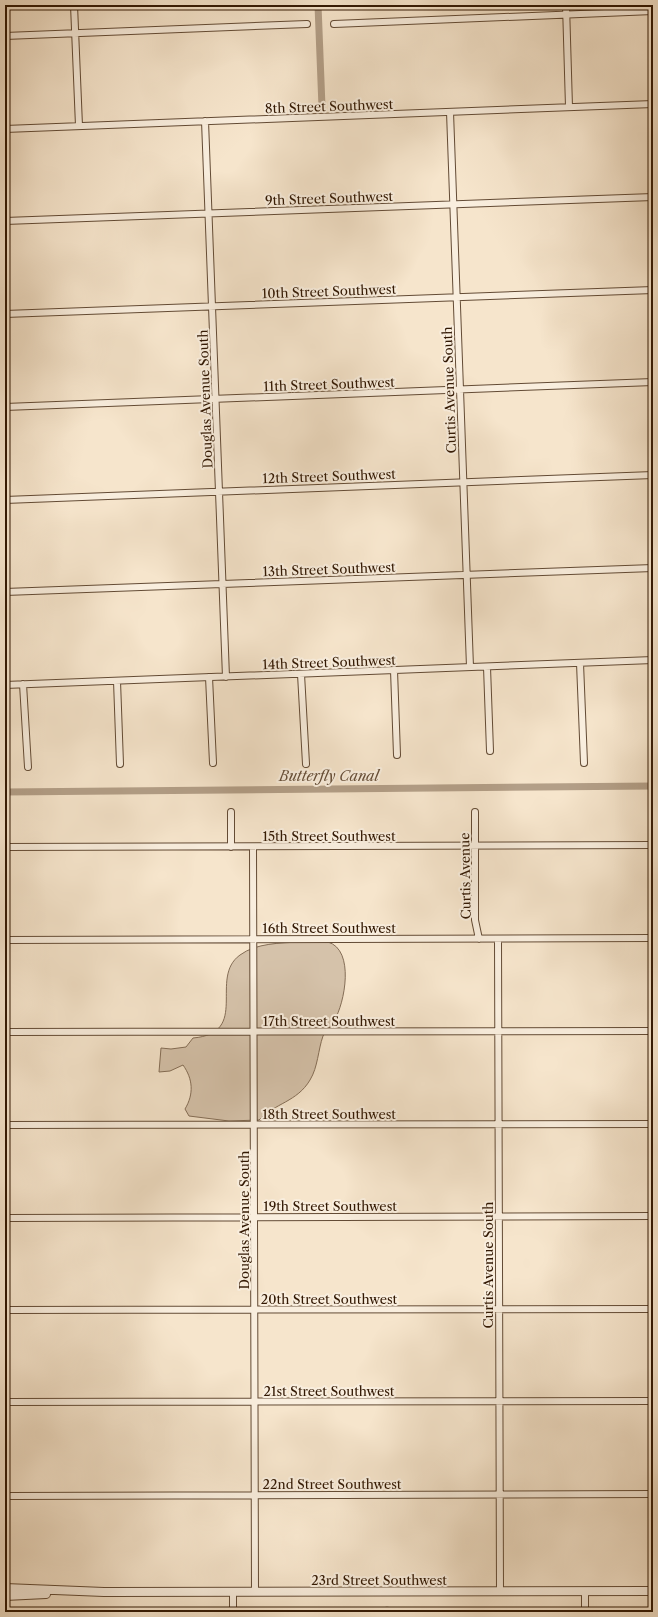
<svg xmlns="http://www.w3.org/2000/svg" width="658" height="1617" viewBox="0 0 658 1617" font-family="'Libre Caslon Text',serif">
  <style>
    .green { fill: #d5c2aa; stroke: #846d56 }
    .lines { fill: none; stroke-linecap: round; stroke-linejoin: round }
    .canal { stroke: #b39f88; stroke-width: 7 }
    .minor-casing { stroke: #634b35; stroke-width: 8 }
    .tertiary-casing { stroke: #634b35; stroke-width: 10 }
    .minor { stroke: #f9eede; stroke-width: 6 }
    .tertiary { stroke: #f9eede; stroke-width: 8 }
    .labels { text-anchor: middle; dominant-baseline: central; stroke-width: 4; stroke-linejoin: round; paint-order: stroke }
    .street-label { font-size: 13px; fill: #321803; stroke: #f9eede }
    .water-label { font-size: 14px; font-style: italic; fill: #664e38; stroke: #f9eede }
  </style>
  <rect width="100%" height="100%" fill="#f6e5cc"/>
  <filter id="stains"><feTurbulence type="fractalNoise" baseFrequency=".005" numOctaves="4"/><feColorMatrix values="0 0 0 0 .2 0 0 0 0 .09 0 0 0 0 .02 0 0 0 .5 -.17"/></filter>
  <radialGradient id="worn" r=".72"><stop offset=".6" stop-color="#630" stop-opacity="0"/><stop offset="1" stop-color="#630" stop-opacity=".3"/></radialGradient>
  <!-- green -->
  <path class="green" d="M 300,942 C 308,942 320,940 328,942 C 355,950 345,1003 334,1021 C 331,1027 326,1030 323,1036 C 318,1050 318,1067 310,1080 C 297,1102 275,1103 259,1120 L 229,1121 L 189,1116 L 185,1109 C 194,1094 193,1079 183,1065 L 170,1071 L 159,1072 L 161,1048 L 171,1049 L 186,1047 L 193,1038 C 251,1033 208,978 240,955 C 256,943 281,943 300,942 Z"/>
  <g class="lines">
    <!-- canal -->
    <path class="canal" d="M 318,5 L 322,107
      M 5,792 L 653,786
      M 387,1610 L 387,1612"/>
    <defs>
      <path id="minor" d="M 74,5 L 79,126
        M 566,5 L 569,107
        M 334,24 L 653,11
        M 5,36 L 307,24
        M 450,112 L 470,667
        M 205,121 L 226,677
        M 5,129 L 653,104
        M 5,221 L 653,197
        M 5,314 L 653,290
        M 5,407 L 653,382
        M 5,500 L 653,475
        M 5,592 L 653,568
        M 580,663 L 584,763
        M 487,667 L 490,751
        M 394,670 L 397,755
        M 301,674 L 306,764
        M 209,677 L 213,763
        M 117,681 L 120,764
        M 23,684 L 28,767
        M 5,685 L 653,660
        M 231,812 L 231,847
        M 475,812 L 475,920 L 479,939
        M 5,847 L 653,845
        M 253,847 L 255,1592
        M 498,939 L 500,1592
        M 5,940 L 653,938
        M 5,1032 L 653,1031
        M 5,1125 L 653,1124
        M 7,1218 L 653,1216
        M 5,1310 L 653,1309
        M 5,1402 L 653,1401
        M 11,1496 L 653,1494
        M 585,1591 L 585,1612
        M 233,1612 L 233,1592"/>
      <path id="tertiary" d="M 5,1588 L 104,1592 L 653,1591
        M 5,1596 L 46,1594"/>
    </defs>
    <!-- minor casing -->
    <use href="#minor" class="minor-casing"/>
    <!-- tertiary casing -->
    <use href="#tertiary" class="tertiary-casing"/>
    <!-- minor -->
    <use href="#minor" class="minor"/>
    <!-- tertiary -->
    <use href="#tertiary" class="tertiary"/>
  </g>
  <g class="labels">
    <!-- street labels -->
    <g class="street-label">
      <text transform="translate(329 106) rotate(-2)">8th Street Southwest</text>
      <text transform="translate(329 198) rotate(-2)">9th Street Southwest</text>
      <text transform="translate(329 291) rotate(-2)">10th Street Southwest</text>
      <text transform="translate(329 384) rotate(-2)">11th Street Southwest</text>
      <text transform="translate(449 390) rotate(-92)">Curtis Avenue South</text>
      <text transform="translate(205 399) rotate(-92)">Douglas Avenue South</text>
      <text transform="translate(329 476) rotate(-2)">12th Street Southwest</text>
      <text transform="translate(329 569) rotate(-2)">13th Street Southwest</text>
      <text transform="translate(329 662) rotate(-2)">14th Street Southwest</text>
      <text x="329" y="836">15th Street Southwest</text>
      <text transform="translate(465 876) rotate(-91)">Curtis Avenue</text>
      <text x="329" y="928">16th Street Southwest</text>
      <text x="329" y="1021">17th Street Southwest</text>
      <text x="329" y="1114">18th Street Southwest</text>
      <text x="330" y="1206">19th Street Southwest</text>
      <text transform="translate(244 1220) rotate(-90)">Douglas Avenue South</text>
      <text transform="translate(488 1265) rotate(-90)">Curtis Avenue South</text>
      <text x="329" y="1299">20th Street Southwest</text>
      <text x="329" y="1391">21st Street Southwest</text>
      <text x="332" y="1484">22nd Street Southwest</text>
      <text x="379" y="1580">23rd Street Southwest</text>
    </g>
    <!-- water labels -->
    <g class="water-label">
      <text x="329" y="776">Butterfly Canal</text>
    </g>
  </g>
  <!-- margin -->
  <rect width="658" height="1617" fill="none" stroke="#f6e5cc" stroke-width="20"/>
  <rect x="6" y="6" width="646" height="1605" fill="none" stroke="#321803" stroke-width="2"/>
  <rect x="10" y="10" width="638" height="1597" fill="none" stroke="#321803"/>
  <rect width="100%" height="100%" filter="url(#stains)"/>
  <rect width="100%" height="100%" fill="url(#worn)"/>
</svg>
